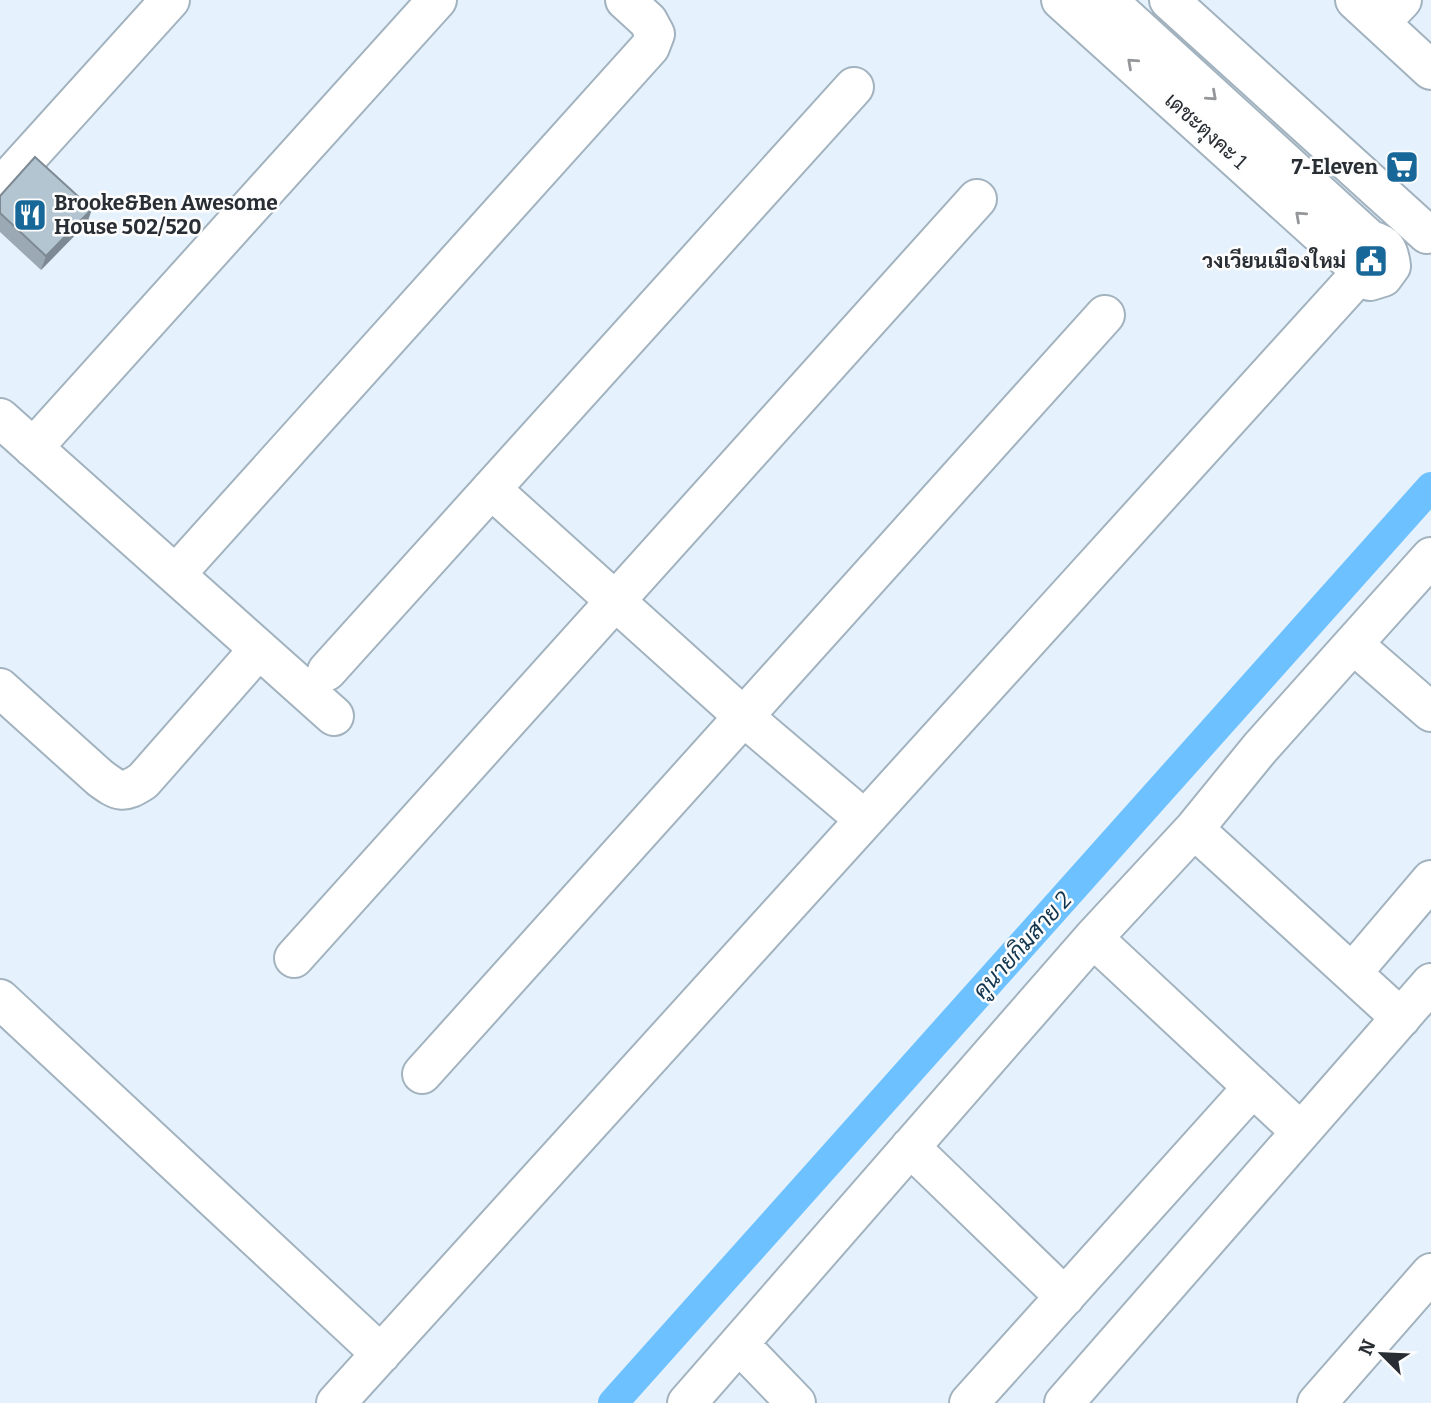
<svg xmlns="http://www.w3.org/2000/svg" width="1431" height="1403" viewBox="0 0 1431 1403" font-family="Bitter,Sarabun,serif">
  <style>
    .lines { fill: none; stroke-linecap: round; stroke-linejoin: round }
    .canal { stroke: #6dc1fe; stroke-width: 30 }
    .minor-casing { stroke: #a2b3bf; stroke-width: 42 }
    .minor { stroke: #fff; stroke-width: 38 }
    .wall { fill: #9ba9b5 }
    .shaded-wall { fill: #7e8a93 }
    .building { fill: #b4c5d2; stroke: #7e8a93; stroke-width: 2 }
    .oneway { stroke: #949699 }
    .labels { text-anchor: middle; dominant-baseline: central; stroke-width: 5; stroke-linejoin: round; paint-order: stroke }
    .street-label { font-size: 21px; fill: #282e33; stroke: #fdfdfd }
    .poi-label { font-size: 21px; font-weight: bold; fill: #282e33; stroke: #fdfdfd; text-anchor: end }
    .water-label { font-size: 23px; font-style: italic; fill: #11354e; stroke: #fdfdfd }
  </style>
  <rect width="100%" height="100%" fill="#e5f2fd"/>
  <g class="lines">
    <!-- canal -->
    <path class="canal" d="M 613,1403 L 1431,487"/>
    <defs>
      <path id="minor" d="M 1061,0 L 1351,262 L 1358,276 L 1370,281 L 1383,277 L 1391,266 C 1389,250 1386,244 1370,240 L 1357,247 L 1351,262
        M 1107,0 L 1370,240
        M 1169,0 L 1427,234
        M 1355,0 L 1431,70
        M 1380,23 L 1402,0
        M 0,188 L 170,0
        M 0,418 L 334,716
        M 33,448 L 437,0
        M 491,489 L 744,717 L 864,819
        M 176,574 L 650,47 L 655,34 L 648,21 L 625,0
        M 1353,644 L 1431,557
        M 327,671 L 854,87
        M 0,688 L 100,778 C 119,792 123,794 143,781 L 259,649
        M 1194,829 L 1401,1018
        M 1093,938 L 1301,1132
        M 294,958 L 977,199
        M 1352,973 L 1431,880
        M 0,999 L 381,1354
        M 422,1074 L 1105,315
        M 910,1147 L 1065,1297
        M 739,1344 L 796,1403
        M 336,1403 L 1358,276
        M 687,1403 L 1093,938 L 1194,829 L 1260,748 L 1353,644 L 1431,712
        M 969,1403 L 1253,1087
        M 1064,1403 L 1431,983
        M 1317,1403 L 1431,1273"/>
    </defs>
    <!-- minor casing -->
    <use href="#minor" class="minor-casing"/>
    <!-- minor -->
    <use href="#minor" class="minor"/>
  </g>
  <!-- wall -->
  <path class="wall" d="M 0,196 L 92,209 L 87,223 L 41,270 L 0,232 Z"/>
  <!-- shaded-wall -->
  <path class="shaded-wall" d="M 92,209 L 87,223 L 41,270 L 46,256 Z"/>
  <!-- building -->
  <path class="building" d="M 35,157 L 92,209 L 46,256 L 0,213 L 0,196 Z"/>
  <!-- one-way arrows -->
  <defs><path id="oneway-chevron" d="M-2-3.5L2.5 0L-2 3.5" fill="none" stroke-width="1.6" stroke-linecap="round" stroke-linejoin="round" transform="scale(1.75)"/></defs>
  <g class="oneway">
    <use href="#oneway-chevron" transform="translate(1132 63) rotate(-138)"/>
    <use href="#oneway-chevron" transform="translate(1212 96) rotate(42)"/>
    <use href="#oneway-chevron" transform="translate(1300 216) rotate(-138)"/>
  </g>
  <!-- icons -->
  <defs>
    <symbol id="supermarket-square" viewBox="-11 -11 22 22"><rect x="-9" y="-9" width="18" height="18" rx="4" fill="#176799" stroke="#fdfdfd"/><path d="M-6-5.5h2.5l.6 2H6L4.5 2H-2.5L-4.4-4H-6ZM-1.5 3.2a1.3 1.3 0 1 0 .1 0ZM3 3.2a1.3 1.3 0 1 0 .1 0Z" fill="#fff"/></symbol>
    <symbol id="restaurant-square" viewBox="-11 -11 22 22"><rect x="-9" y="-9" width="18" height="18" rx="4" fill="#176799" stroke="#fdfdfd"/><path d="M-5-6h1v4h1v-4h1v4h1v-4h1v5L-1.5 .5V6h-2V.5L-5-1ZM5-6V6H3V1.5H1.5Q1.5-4 5-6Z" fill="#fff"/></symbol>
    <symbol id="civic-square" viewBox="-11 -11 22 22"><rect x="-9" y="-9" width="18" height="18" rx="4" fill="#176799" stroke="#fdfdfd"/><path d="M-.6-6.5H3V-4.5H.6V-3L4-1V1h2V6H-6V1h2V-1L-.6-3ZM-1.2 2.5V6h2.4V2.5Z" fill="#fff"/></symbol>
  </defs>
  <g fill-rule="evenodd">
    <use href="#supermarket-square" x="1383" y="148" width="38" height="38"/>
    <use href="#restaurant-square" x="11" y="196" width="38" height="38"/>
    <use href="#civic-square" x="1352" y="242" width="38" height="38"/>
  </g>
  <g class="labels">
    <!-- street labels -->
    <g class="street-label">
      <text transform="translate(1206 131) rotate(42)">เดชะตุงคะ 1</text>
    </g>
    <!-- poi labels -->
    <g class="poi-label">
      <text x="1378" y="167">7-Eleven</text>
      <text x="54" y="203" text-anchor="start">Brooke&amp;Ben Awesome<tspan x="54" dy="24">House 502/520</tspan></text>
      <text x="1346" y="261">วงเวียนเมืองใหม่</text>
    </g>
    <!-- water labels -->
    <g class="water-label">
      <text transform="translate(1022 945) rotate(-48)">คูนายกิมสาย 2</text>
    </g>
  </g>
  <!-- north arrow -->
  <g transform="translate(1382 1354) rotate(294)" stroke="#fdfdfd" stroke-width="5" paint-order="stroke">
  <path d="M0-5L12 26L0 18L-12 26Z" fill="#282e33"/>
  <text y="-10" font-size="19" font-weight="bold" text-anchor="middle" fill="#282e33">N</text>
  </g>
</svg>
